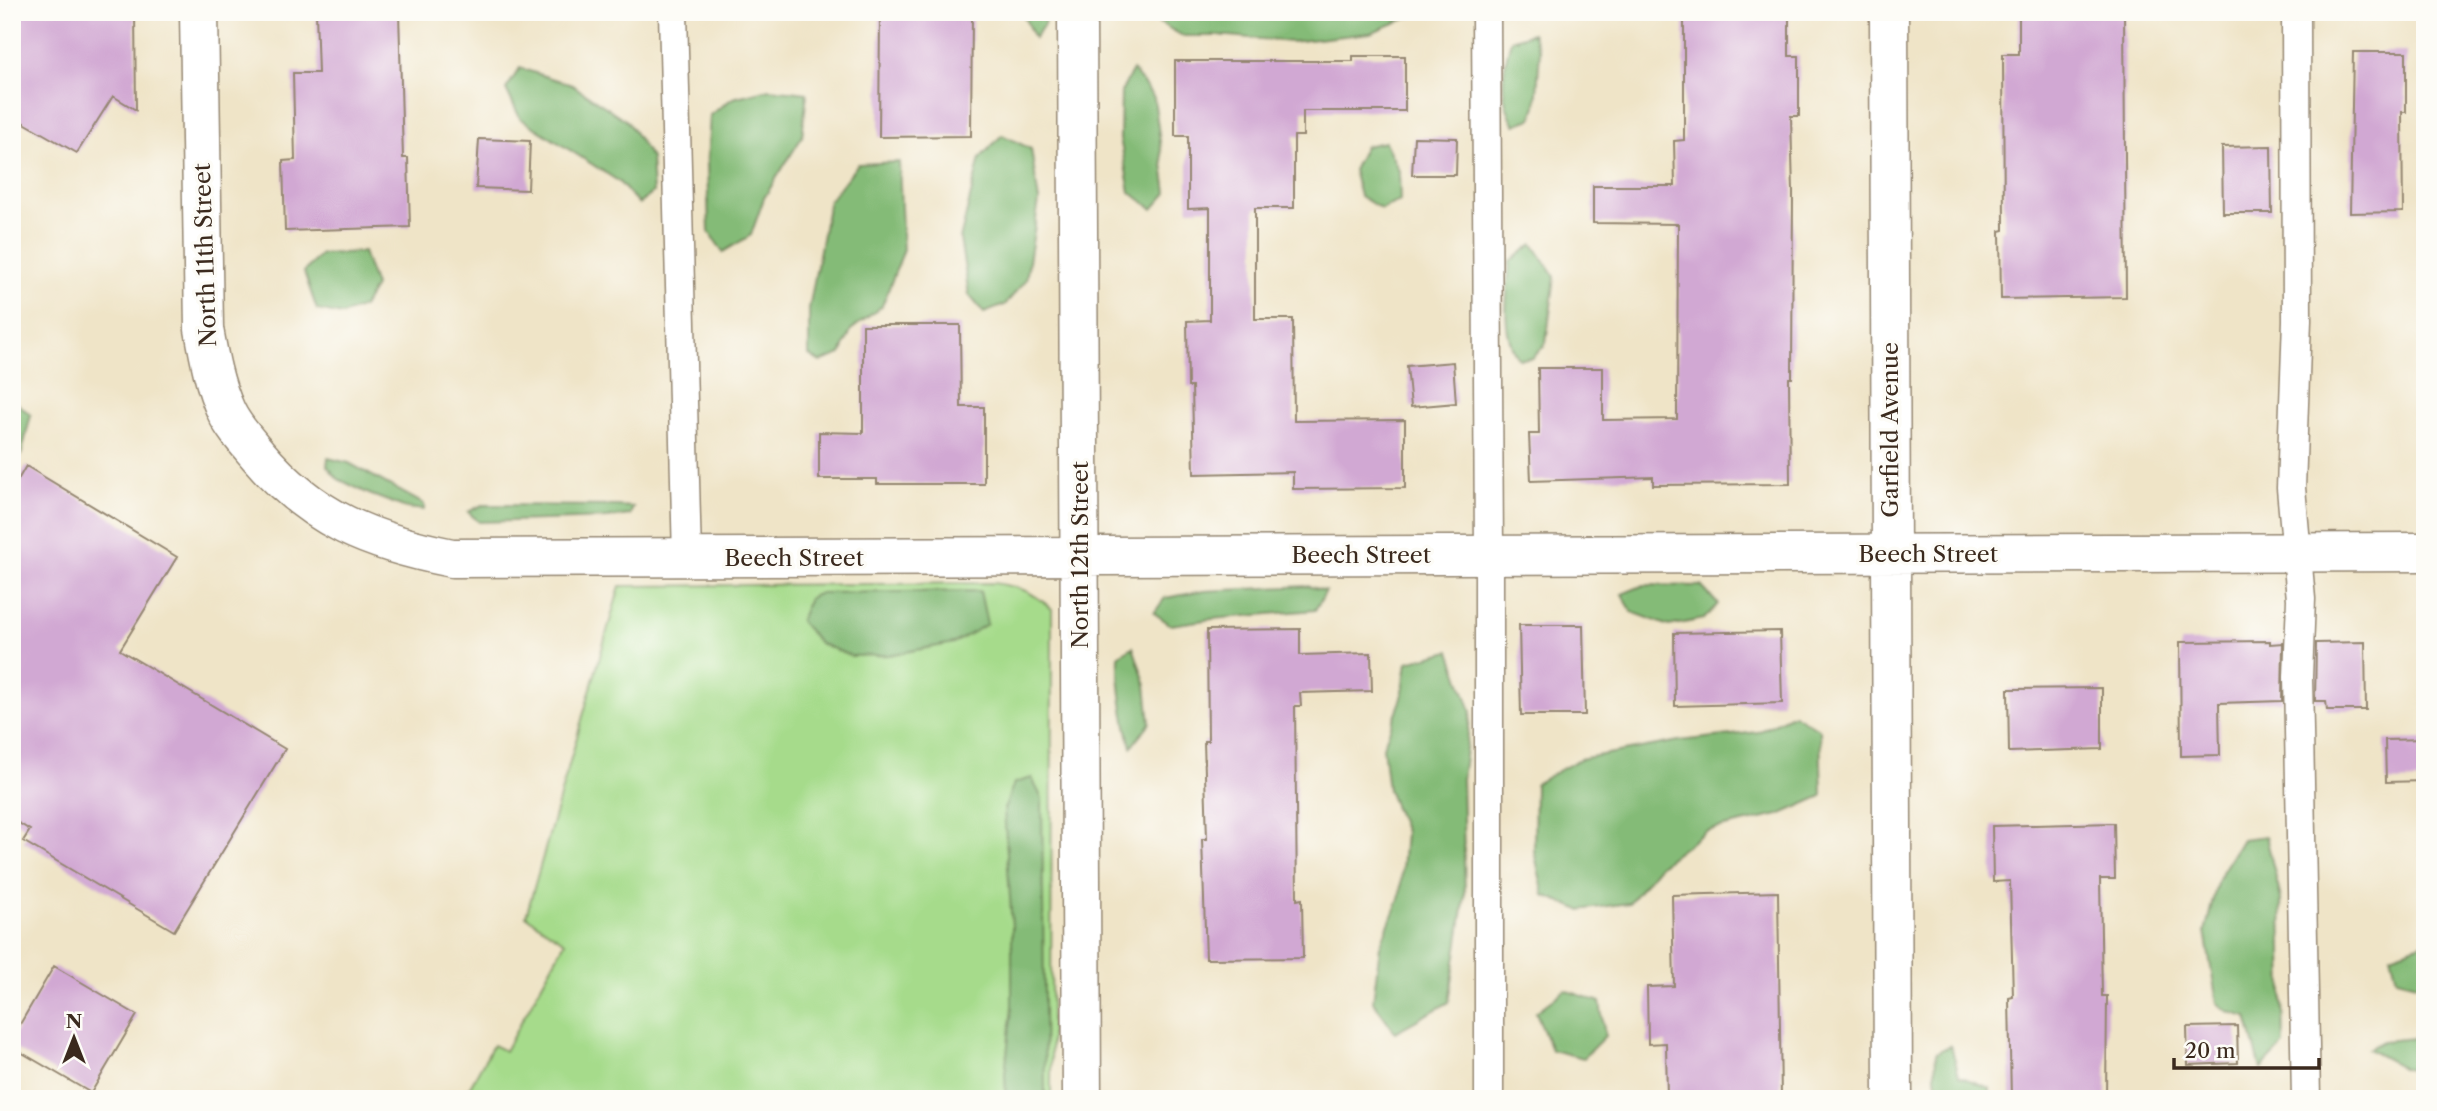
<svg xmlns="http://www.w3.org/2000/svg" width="2437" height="1111" viewBox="0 0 2437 1111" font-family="'Libre Caslon Text',serif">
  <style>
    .green { fill: #a6db8b; stroke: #708254; stroke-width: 2 }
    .forest { fill: #84bb77; stroke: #60724a; stroke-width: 2 }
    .building { fill: #d1a8d3 }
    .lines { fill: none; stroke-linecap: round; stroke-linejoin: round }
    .lane-casing { stroke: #958772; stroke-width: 31 }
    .street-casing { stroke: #958772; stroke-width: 41 }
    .lane { stroke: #fff; stroke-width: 28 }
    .street { stroke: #fff; stroke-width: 38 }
    .labels { text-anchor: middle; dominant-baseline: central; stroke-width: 7; stroke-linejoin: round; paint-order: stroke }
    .street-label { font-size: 23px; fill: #3b2a1e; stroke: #fdfcf7 }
  </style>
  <rect width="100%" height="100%" fill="#fdfcf7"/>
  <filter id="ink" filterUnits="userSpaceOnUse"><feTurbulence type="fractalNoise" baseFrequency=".0143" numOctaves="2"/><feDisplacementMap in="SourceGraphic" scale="14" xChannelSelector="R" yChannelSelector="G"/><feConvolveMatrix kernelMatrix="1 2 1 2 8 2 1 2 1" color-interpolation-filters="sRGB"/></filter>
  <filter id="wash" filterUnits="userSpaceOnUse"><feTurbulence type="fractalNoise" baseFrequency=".00686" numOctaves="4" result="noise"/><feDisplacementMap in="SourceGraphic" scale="28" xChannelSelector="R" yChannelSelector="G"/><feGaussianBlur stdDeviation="1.57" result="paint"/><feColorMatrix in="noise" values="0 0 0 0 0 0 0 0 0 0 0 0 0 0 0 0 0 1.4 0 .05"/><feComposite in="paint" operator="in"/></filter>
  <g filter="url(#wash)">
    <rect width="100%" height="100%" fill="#efe4c7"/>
    <!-- green -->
    <path class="green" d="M 994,583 C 1021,587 1031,591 1052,609 L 1051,1099 L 463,1099 L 493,1045 L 505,1051 L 565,942 L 526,916 L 620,586 Z"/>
    <!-- forest -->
    <path class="forest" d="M 1022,12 L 1046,12 L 1044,25 L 1034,38 Z
      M 1151,12 L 1422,12 L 1370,33 L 1291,42 L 1229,36 L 1183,36 L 1156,21 Z
      M 1532,33 L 1540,51 L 1536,106 L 1531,119 L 1515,125 C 1498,97 1502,70 1511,40 Z
      M 520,68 L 572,85 L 627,121 L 651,158 L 653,192 L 639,204 L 618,181 L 520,118 L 506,89 Z
      M 1133,70 L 1154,98 L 1167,193 L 1153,209 L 1130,192 L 1120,138 L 1121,92 Z
      M 769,89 L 807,93 L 802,137 L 764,198 L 751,235 L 723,252 L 709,232 L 707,163 L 710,115 L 733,98 Z
      M 1002,135 L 1031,149 L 1039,201 L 1026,280 L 1005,305 L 984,313 L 969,295 L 960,239 L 980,158 Z
      M 1385,142 L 1399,171 L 1400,201 L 1381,209 L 1360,196 L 1353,170 L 1365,146 Z
      M 899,162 L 903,252 L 882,306 L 851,330 L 841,354 L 820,362 L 809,355 L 809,309 L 829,201 L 858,164 Z
      M 1533,244 L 1555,277 L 1546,343 L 1533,358 L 1519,359 C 1500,335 1507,291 1510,262 Z
      M 363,252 L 375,286 L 363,307 L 342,315 L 317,310 L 304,272 L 321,254 Z
      M 12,399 L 31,415 L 21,456 L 12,466 Z
      M 328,458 L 349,463 L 424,504 L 424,510 L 406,508 L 369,494 L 338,479 L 327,466 Z
      M 482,505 L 617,506 L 633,507 L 630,515 L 607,518 L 479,522 L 468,512 Z
      M 1644,585 L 1701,586 L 1718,604 L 1704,619 L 1669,626 L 1632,612 L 1622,594 Z
      M 1307,586 L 1326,591 L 1315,610 L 1212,619 L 1171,625 L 1154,613 L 1165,598 L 1204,591 Z
      M 980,591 L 987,624 L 954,643 L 889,655 L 851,656 L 819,643 L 800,621 L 809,598 L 820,593 Z
      M 1133,647 L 1146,685 L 1150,723 L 1131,747 C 1123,716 1118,687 1119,655 Z
      M 1450,651 L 1471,711 L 1462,779 L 1465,895 L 1449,1002 L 1395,1032 L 1373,1001 L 1380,946 L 1400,896 L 1405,832 L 1388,790 L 1383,747 L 1402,698 L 1407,662 Z
      M 1794,714 L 1820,730 L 1822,796 L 1779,815 L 1706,831 L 1659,866 L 1629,903 L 1580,910 L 1544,895 L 1534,851 L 1535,784 L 1580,759 L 1679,741 L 1758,732 Z
      M 1032,778 L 1042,799 L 1045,1099 L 1006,1099 L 1005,1074 L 1012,1007 L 1012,927 L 1004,809 L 1014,783 Z
      M 2266,836 L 2281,899 L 2284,1045 L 2261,1069 L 2247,1017 L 2229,1012 L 2217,1003 L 2205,932 L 2218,879 L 2242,839 Z
      M 2425,943 L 2425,986 L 2397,979 L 2391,955 Z
      M 1565,990 L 1600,1002 L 1605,1036 L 1583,1058 L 1551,1050 L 1536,1012 Z
      M 2425,1037 L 2425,1070 L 2403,1068 L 2368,1049 L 2383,1041 Z
      M 1951,1045 L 1959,1076 L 1990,1088 L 1990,1099 L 1938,1099 L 1935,1076 L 1936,1053 Z"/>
    <g id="blocks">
      <!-- building -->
      <path class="building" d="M 12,12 L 135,12 L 136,110 L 113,96 L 77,153 L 12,116 Z
        M 316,12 L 399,12 L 403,158 L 408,158 L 410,227 L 285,231 L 283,161 L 295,160 L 293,73 L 318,73 Z
        M 891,12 L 972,12 L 971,136 L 879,137 L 880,16 L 891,16 Z
        M 1684,12 L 1789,12 L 1789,56 L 1799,56 L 1799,116 L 1791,116 L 1793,192 L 1792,378 L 1789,378 L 1790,484 L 1653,485 L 1653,477 L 1531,481 L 1529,434 L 1539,434 L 1538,368 L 1603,368 L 1603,420 L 1677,419 L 1678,224 L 1593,223 L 1593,186 L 1675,186 L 1674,141 L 1684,140 Z
        M 2019,12 L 2124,12 L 2126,297 L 2001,299 L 2000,231 L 2004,230 L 2003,54 L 2019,54 Z
        M 2353,52 L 2406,52 L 2406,112 L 2402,112 L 2403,212 L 2350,213 Z
        M 1353,56 L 1405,56 L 1405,111 L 1303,111 L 1303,136 L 1294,136 L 1294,208 L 1255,208 L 1255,319 L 1293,319 L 1294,421 L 1405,420 L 1405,488 L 1293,489 L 1293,472 L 1194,474 L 1192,387 L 1188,387 L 1187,321 L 1210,320 L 1210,208 L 1188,209 L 1188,136 L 1175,136 L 1175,61 L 1353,61 Z
        M 1414,137 L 1457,138 L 1456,175 L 1412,175 Z
        M 479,139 L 530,141 L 528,190 L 476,188 Z
        M 2271,146 L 2272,213 L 2223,213 L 2222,147 Z
        M 863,325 L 960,325 L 961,407 L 984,407 L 984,484 L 877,484 L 877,479 L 819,479 L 819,432 L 863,433 Z
        M 1453,362 L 1456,403 L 1411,407 L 1407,366 Z
        M 26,466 L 177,557 L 120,650 L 285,749 L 174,931 L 23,841 L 30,830 L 12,819 L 12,490 Z
        M 1519,625 L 1583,625 L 1585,715 L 1521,715 Z
        M 1300,629 L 1300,655 L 1371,653 L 1372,691 L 1300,693 L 1301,706 L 1295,706 L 1297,900 L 1302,899 L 1303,958 L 1206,959 L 1202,839 L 1207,839 L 1204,741 L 1208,741 L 1207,630 Z
        M 1780,631 L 1782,703 L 1675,706 L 1674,633 Z
        M 2270,641 L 2270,644 L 2283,643 L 2282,701 L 2219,703 L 2220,755 L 2181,756 L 2180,642 Z
        M 2365,642 L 2366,710 L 2327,710 L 2326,701 L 2315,701 L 2316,643 Z
        M 2102,688 L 2102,749 L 2009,752 L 2008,689 Z
        M 2425,739 L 2425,781 L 2386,782 L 2385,740 Z
        M 2114,823 L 2115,879 L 2100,879 L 2102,996 L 2107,996 L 2106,1099 L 2011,1099 L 2009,998 L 2013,997 L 2010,881 L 1993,882 L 1992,826 Z
        M 1778,892 L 1781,1099 L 1667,1099 L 1666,1043 L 1648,1044 L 1647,987 L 1674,986 L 1672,895 Z
        M 54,966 L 137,1015 L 91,1093 L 12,1047 L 12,1038 Z
        M 2237,1026 L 2238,1063 L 2188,1065 L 2187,1027 Z"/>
    </g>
  </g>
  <g filter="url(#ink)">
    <use href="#blocks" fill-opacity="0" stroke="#958772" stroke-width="2"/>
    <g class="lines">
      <defs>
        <path id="lane" d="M 673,12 L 687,558
          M 1486,12 L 1489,555 L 1489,1099
          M 2296,12 L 2297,320 L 2291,488 L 2301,599 L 2298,677 L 2306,1099"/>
        <path id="street" d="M 199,12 L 204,329 C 209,357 214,385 226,411 C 233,427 247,442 258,455 C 313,520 371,542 452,558 L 2425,552
          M 1077,12 L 1082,1099
          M 1889,12 L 1893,1099"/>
      </defs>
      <!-- lane casing -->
      <use href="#lane" class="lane-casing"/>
      <!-- street casing -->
      <use href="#street" class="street-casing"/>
      <!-- lane -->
      <use href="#lane" class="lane"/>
      <!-- street -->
      <use href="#street" class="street"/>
    </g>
  </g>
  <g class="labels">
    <!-- street labels -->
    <g class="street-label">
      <text transform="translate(205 255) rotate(-92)">North 11th Street</text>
      <text transform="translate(1890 430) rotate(-90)">Garfield Avenue</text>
      <text x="1928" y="554">Beech Street</text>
      <text transform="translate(1080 555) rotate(-90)">North 12th Street</text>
      <text x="1361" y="555">Beech Street</text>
      <text x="794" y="558">Beech Street</text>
    </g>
  </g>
  <!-- margin -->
  <rect width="2437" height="1111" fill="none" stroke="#fdfcf7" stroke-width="42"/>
  <!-- north arrow -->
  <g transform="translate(74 1038)" stroke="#fdfcf7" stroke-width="5" paint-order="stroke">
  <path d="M0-5L12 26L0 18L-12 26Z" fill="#3b2a1e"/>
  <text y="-10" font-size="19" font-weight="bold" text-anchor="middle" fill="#3b2a1e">N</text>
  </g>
  <!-- scale -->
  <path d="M2174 1058v10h145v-10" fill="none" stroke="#3b2a1e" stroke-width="3.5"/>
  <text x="2185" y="1058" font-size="21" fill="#3b2a1e" stroke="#fdfcf7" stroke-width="5" paint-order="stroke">20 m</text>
</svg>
